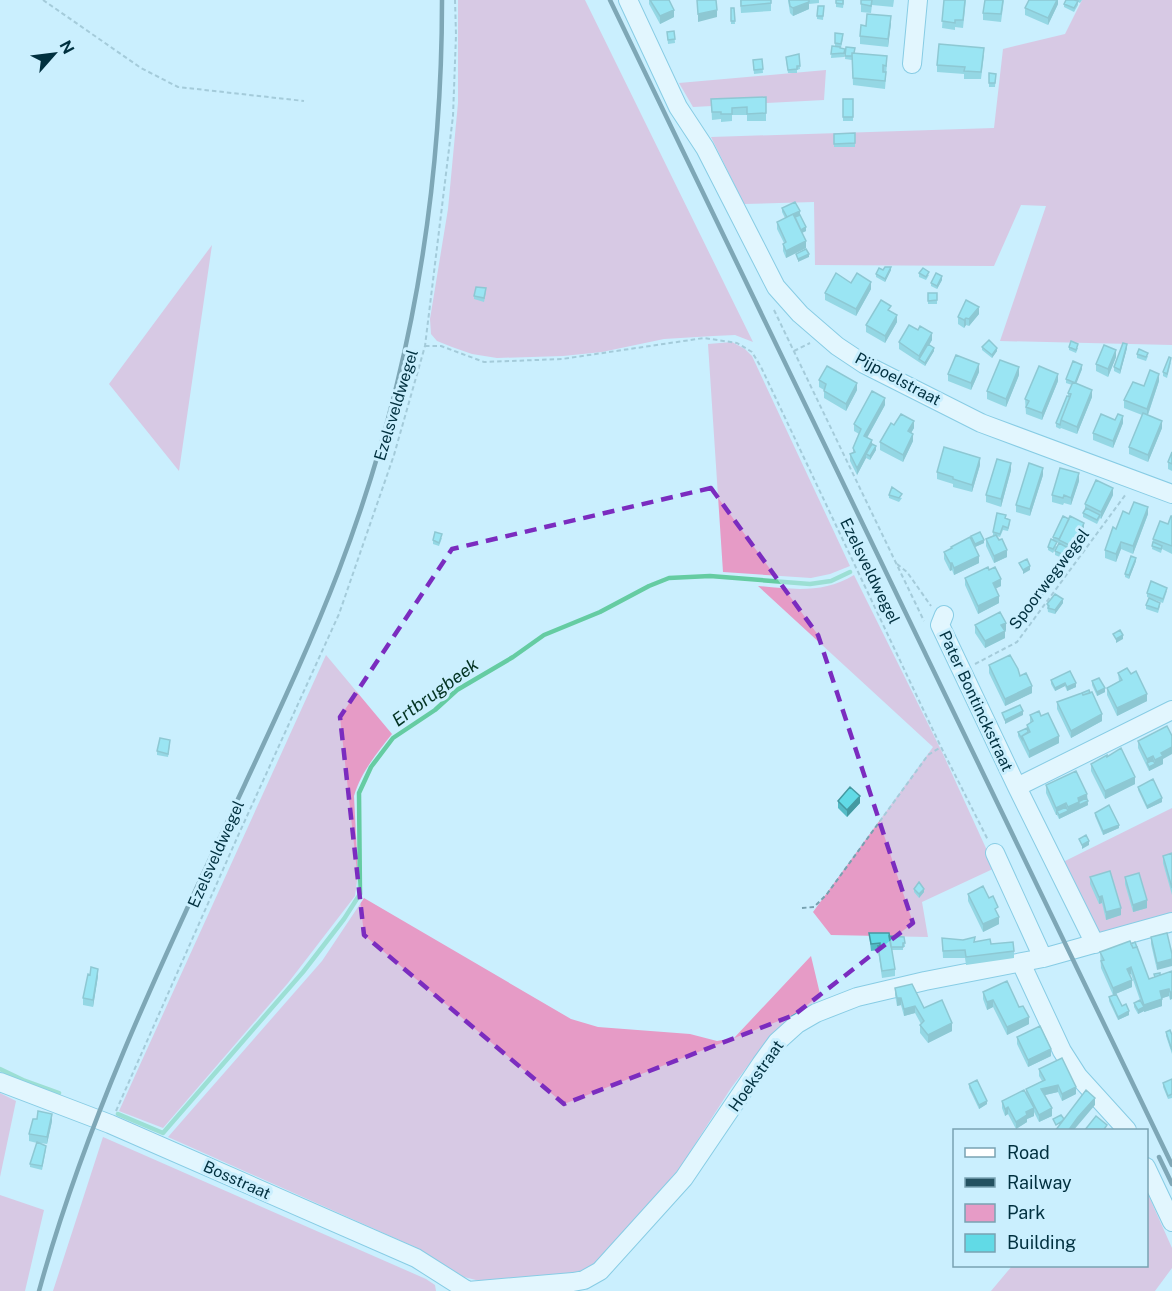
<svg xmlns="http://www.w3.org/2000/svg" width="1172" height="1291" viewBox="0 0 1172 1291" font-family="'Public Sans',sans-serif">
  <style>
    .green { fill: #e69bc6 }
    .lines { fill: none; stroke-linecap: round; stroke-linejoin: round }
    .stream { stroke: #65cca2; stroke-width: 4.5 }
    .minor-casing { stroke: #37a3c7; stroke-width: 20 }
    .path { stroke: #77a1b0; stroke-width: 2; stroke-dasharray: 4.5 3; stroke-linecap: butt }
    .minor { stroke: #fff; stroke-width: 18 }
    .rail { stroke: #235160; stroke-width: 4.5 }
    .wall { fill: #53bbc6 }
    .shaded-wall { fill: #4499a1 }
    .building { fill: #61dae6; stroke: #4499a1; stroke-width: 1.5 }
    .marked { fill: none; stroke: #7b2cbf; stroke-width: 4.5; stroke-dasharray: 12 8; stroke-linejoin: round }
    .labels { text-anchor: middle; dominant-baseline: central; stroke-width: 6; stroke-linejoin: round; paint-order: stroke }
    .street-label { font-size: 16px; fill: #00303f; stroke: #caeffe }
    .water-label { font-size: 18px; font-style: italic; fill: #033322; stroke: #caeffe }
  </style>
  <rect width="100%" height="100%" fill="#caeffe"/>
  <!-- green -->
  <path class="green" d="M 458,0 L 585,0 L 753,342 L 735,335 L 713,336 L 664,339 L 602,352 L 563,356 L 497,358 L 472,354 L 452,347 L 437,341 L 431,334 L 430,319 L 448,209 L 458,103 Z
    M 1082,0 L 1172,0 L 1172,345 L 1000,341 L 1046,206 L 1021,205 L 994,266 L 815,265 L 814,202 L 744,204 L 711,137 L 994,128 L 1003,49 L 1065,34 Z
    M 826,70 L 824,100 L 693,107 L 679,83 Z
    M 212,245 L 179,471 L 109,384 Z
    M 732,342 L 745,349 L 752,356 L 850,566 L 830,574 L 811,578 L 723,572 L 708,344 Z
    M 854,575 L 943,754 L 995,868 L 922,902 L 928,937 L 831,935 L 813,912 L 933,747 L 758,586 C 792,589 823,594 854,575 Z
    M 326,655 L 392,734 C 377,753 361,772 354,796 L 358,874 L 355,896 L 288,983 L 163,1128 L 119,1111 Z
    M 1172,808 L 1172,912 L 1106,932 L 1100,933 L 1095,929 L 1063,862 Z
    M 364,898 L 571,1019 L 598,1027 L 690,1034 L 717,1041 L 734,1038 L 811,956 L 821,998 L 788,1019 L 765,1043 L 731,1088 L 681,1166 L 646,1210 L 591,1268 L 579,1272 L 558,1276 L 480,1281 L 464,1277 L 415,1247 L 168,1137 L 322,961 Z
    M 0,1093 L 16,1101 L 0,1177 Z
    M 103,1137 L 426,1279 L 435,1285 L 436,1291 L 53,1291 Z
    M 1147,1192 L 1172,1248 L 1172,1268 L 1155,1291 L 991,1291 L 1012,1266 L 1146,1266 Z
    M 0,1195 L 44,1210 L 25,1291 L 0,1291 Z"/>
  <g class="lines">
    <!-- stream -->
    <path class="stream" d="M 0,1069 L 23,1080 L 59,1093
      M 118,1114 L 163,1133 L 303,972 L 344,919 L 360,894 L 359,793 L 371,767 L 393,738 L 435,710 L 457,690 L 513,657 L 544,635 L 600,612 L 649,586 L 669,578 L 710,576 L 810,584 L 831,581 L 850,572"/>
    <defs>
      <path id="minor" d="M 628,0 L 678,107 L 705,148 L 776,287 L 800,314 L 837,346 L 864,364 L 981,423 L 1172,494
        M 912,64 L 918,0
        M 944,615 L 940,625 L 1017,787 L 1095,944
        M 1017,787 L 1172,710
        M 995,853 L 1043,958
        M 1021,963 L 1062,1051 L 1078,1076 L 1127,1130
        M 0,1082 L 110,1124 L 416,1258 L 468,1291
        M 1146,1167 L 1172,1222
        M 468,1291 L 573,1282 L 584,1280 L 600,1271 L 684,1178 L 761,1064 L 777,1042 L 797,1024 L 816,1013 L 857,997 L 925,981 L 1043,958 L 1172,922"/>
    </defs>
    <!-- minor casing -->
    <use href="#minor" class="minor-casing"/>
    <!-- path -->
    <path class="path" d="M 43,0 L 141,68 L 178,87 L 304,101
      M 774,310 L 924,621
      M 425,346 L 441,346 L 484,362 L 562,359 L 704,338 L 737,343 L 752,352 L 761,367 L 941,747 L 988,840
      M 794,351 L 810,343
      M 897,564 L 907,572 L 931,606
      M 975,664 L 1017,642 L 1126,494
      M 802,908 L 814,907 L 827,894 L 928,755 L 941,747
      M 116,1111 L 237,838 L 339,614 L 394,455 L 425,346 L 453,116 L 456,35 L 455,0"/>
    <!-- minor -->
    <use href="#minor" class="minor"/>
    <!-- rail -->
    <path class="rail" d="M 610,0 L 1172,1165
      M 1159,1157 L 1172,1184
      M 39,1291 C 88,1114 168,949 245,784 C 278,713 311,643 339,570 C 409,387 442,196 442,0"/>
  </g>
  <!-- wall -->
  <path class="wall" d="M 649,0 L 669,0 L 674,17 L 660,24 L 649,4 Z
    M 740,0 L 771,0 L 771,11 L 741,13 Z
    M 788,0 L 819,0 L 819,3 L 809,4 L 809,9 L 793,16 L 790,13 Z
    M 836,0 L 844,0 L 843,8 L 836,7 Z
    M 861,0 L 894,0 L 893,7 L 872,5 L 871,13 L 861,12 Z
    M 944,0 L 966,0 L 963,28 L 955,27 L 955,30 L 942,28 Z
    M 1004,0 L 1001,22 L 983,20 L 983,13 Z
    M 1058,0 L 1058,4 L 1048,25 L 1025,15 L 1025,8 Z
    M 1066,0 L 1082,0 L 1080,3 L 1078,2 L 1078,5 L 1074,12 L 1064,7 L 1064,4 Z
    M 824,6 L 823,20 L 817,19 L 817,16 Z
    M 731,8 L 734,8 L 735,24 L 731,24 Z
    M 891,23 L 888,47 L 860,44 L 860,36 L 866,26 Z
    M 674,31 L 675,43 L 668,44 L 667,32 Z
    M 835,33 L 843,38 L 841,48 L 840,47 L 845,52 L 844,57 L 831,58 L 832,46 L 835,46 Z
    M 846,47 L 854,53 L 887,63 L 885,89 L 853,85 L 852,60 L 845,59 Z
    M 799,54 L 800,69 L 797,70 L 797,73 L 788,73 L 786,60 Z
    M 984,55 L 981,79 L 964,79 L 964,74 L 937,72 L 937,65 Z
    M 762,59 L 763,73 L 754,74 L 753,60 Z
    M 989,73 L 996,74 L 995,87 L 989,87 Z
    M 766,97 L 766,121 L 747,121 L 747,115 L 732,115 L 732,121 L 721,122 L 721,119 L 712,120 L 711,99 Z
    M 843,99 L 853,99 L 853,121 L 843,121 Z
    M 855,133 L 855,147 L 834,147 L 834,134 Z
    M 782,208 L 800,215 L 806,231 L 802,233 L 806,248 L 786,258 L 783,251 L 783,244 L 784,243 L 777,229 L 777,222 L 785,218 L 782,212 Z
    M 891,270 L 885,282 L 876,277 L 876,274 Z
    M 919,273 L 929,275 L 926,280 L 919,277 Z
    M 942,280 L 937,289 L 931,286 L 931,283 Z
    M 851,283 L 871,289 L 856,316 L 825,300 L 825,293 Z
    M 486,292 L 484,302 L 474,299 L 474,296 Z
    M 928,293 L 937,293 L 937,304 L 928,304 Z
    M 891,312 L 897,322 L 885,343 L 866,332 L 866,325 Z
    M 979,314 L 969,326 L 966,325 L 964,328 L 958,324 L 958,317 Z
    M 932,340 L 929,345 L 934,351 L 925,366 L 899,349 L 899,342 Z
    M 982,347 L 997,351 L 992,358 L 982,350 Z
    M 1069,347 L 1078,348 L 1076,353 L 1069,350 Z
    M 1127,348 L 1120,374 L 1114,371 L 1114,367 Z
    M 1137,354 L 1148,356 L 1146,361 L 1137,358 Z
    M 1116,357 L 1108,377 L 1096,371 L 1096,364 Z
    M 1171,362 L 1167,378 L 1163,376 L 1163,372 Z
    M 1082,369 L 1076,383 L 1092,397 L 1077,434 L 1061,428 L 1060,429 L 1056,427 L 1056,423 L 1068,397 L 1068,393 L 1072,385 L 1066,383 L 1066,379 Z
    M 979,372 L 971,390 L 948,381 L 948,374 Z
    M 1019,375 L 1006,407 L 987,399 L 987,391 Z
    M 819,380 L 857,390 L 846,411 L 824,398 L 824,390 L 819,387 Z
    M 1058,381 L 1042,420 L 1026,414 L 1025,399 Z
    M 1159,381 L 1148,415 L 1162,428 L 1148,462 L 1129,454 L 1129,447 L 1142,415 L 1124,408 L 1124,400 L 1144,386 Z
    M 885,405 L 867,438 L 876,450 L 870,460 L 866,458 L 857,475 L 850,461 L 850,454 L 853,453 L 853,448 L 859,434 L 854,431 L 854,424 Z
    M 1115,420 L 1123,423 L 1113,448 L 1093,440 L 1093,433 Z
    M 894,425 L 914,428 L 911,433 L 913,441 L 903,462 L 880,450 L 880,442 Z
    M 1172,452 L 1172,471 L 1168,469 L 1168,462 Z
    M 980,465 L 972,492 L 953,487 L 953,484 L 937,479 L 937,472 Z
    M 1011,470 L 1001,507 L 986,502 L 986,495 Z
    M 1043,475 L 1030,516 L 1016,512 L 1016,505 Z
    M 1079,481 L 1071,505 L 1064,503 L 1063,505 L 1052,502 L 1052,495 Z
    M 889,495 L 902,498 L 899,502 L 889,498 Z
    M 1113,495 L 1101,519 L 1100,518 L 1097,524 L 1083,517 L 1083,513 L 1085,510 L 1085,504 Z
    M 1129,514 L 1148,514 L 1133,554 L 1121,549 L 1116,562 L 1105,558 L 1105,550 L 1116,529 Z
    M 1172,516 L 1172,554 L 1162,549 L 1161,553 L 1152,549 L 1153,539 L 1168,524 Z
    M 1006,519 L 1010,523 L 1008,531 L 1003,530 L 1000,537 L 996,536 L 1007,557 L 994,563 L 986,546 L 986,539 L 994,535 L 993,535 L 993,532 Z
    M 1084,530 L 1073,554 L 1070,552 L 1066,560 L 1055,555 L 1055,551 L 1059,543 L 1053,540 L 1053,537 Z
    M 971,536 L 984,543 L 975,547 L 979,563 L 954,575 L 952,570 L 950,571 L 944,559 L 944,552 L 951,549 L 951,547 L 971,539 Z
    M 442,538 L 439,546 L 433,544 L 433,540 Z
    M 1057,546 L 1053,553 L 1048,550 L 1048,547 Z
    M 1136,561 L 1129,579 L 1125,577 L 1125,574 Z
    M 989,570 L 1001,586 L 996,588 L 999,603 L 978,614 L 965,585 L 965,578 Z
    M 1051,585 L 1042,597 L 1037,594 L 1037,590 Z
    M 1167,591 L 1163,603 L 1147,597 L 1147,593 Z
    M 1063,603 L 1055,614 L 1048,612 L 1047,604 Z
    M 1146,605 L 1160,606 L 1158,613 L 1146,609 Z
    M 975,625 L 1006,630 L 1005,631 L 1005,638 L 985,648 L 975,633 Z
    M 989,665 L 1020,676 L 1032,693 L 1005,706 L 989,673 Z
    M 1118,673 L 1147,701 L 1117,716 L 1107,695 L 1107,688 L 1119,681 Z
    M 1051,680 L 1076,687 L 1067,691 L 1065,686 L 1055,691 L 1051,684 Z
    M 1092,681 L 1105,692 L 1097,696 L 1092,685 Z
    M 1057,702 L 1102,721 L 1071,738 L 1057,709 Z
    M 1030,715 L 1041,716 L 1059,743 L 1029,758 L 1018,736 L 1018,732 L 1027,728 L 1027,725 L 1030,723 Z
    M 1138,741 L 1163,759 L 1163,764 L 1149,771 L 1138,748 Z
    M 170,744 L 168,757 L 157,755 L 157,751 Z
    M 1107,757 L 1135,784 L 1105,799 L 1091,771 L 1091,764 Z
    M 1046,785 L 1087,799 L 1088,805 L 1059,819 L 1057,815 L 1056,815 L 1046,793 Z
    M 1138,787 L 1162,802 L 1147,809 L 1138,790 Z
    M 838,801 L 860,803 L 847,817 L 838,808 Z
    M 1095,813 L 1119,828 L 1103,835 L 1095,816 Z
    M 1172,853 L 1172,895 L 1163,863 L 1163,856 Z
    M 1090,877 L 1121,915 L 1106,920 L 1102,903 L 1099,904 L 1090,884 Z
    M 1125,877 L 1147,908 L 1133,912 L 1125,884 Z
    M 914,889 L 924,892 L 919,898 L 914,892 Z
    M 968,894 L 989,898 L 998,915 L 999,924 L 983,932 L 968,901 Z
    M 869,933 L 889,936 L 904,937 L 905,947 L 903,947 L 903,950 L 892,950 L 895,969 L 895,976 L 882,978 L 878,950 L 871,951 Z
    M 1167,933 L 1157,970 L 1151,944 L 1151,937 Z
    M 942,938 L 991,944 L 1014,951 L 1014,958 L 966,965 L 965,958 L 943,958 Z
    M 1130,941 L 1149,979 L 1154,977 L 1154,974 L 1160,975 L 1172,971 L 1170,1000 L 1169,996 L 1162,998 L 1162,1006 L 1144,1012 L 1144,1011 L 1138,1014 L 1134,1007 L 1134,1003 L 1140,1000 L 1131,974 L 1129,975 L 1132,987 L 1113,995 L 1101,968 L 1100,952 Z
    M 98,976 L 93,1007 L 83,1005 L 83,998 Z
    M 895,988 L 924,1008 L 952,1031 L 928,1043 L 920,1033 L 920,1025 L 921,1024 L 915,1013 L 904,1016 L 901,1005 L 897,1006 L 895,995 Z
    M 983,992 L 1029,1024 L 1007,1035 L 993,1007 L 987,1010 L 983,999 Z
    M 1109,997 L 1122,1006 L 1129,1015 L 1118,1020 L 1109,1001 Z
    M 1166,1032 L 1172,1035 L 1172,1054 L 1166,1036 Z
    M 1017,1037 L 1051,1056 L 1028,1067 L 1017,1044 Z
    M 1039,1069 L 1076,1094 L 1062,1101 L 1058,1092 L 1045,1095 L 1052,1116 L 1039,1122 L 1034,1112 L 1034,1116 L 1027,1119 L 1027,1122 L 1016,1129 L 1008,1114 L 1005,1116 L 1002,1108 L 1002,1101 L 1026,1093 L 1026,1089 L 1042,1081 L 1039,1076 Z
    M 1172,1079 L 1172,1098 L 1168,1099 L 1163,1087 L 1163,1083 Z
    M 969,1084 L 987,1104 L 979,1109 L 969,1088 Z
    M 52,1121 L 47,1144 L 40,1143 L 46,1149 L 42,1170 L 30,1167 L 30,1164 L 37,1143 L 29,1141 L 29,1134 Z"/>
  <!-- shaded-wall -->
  <path class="shaded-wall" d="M 1057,0 L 1058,0 L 1058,4 L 1048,25 L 1048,18 Z
    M 809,2 L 809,9 L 793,16 L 793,8 Z
    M 674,10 L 674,17 L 660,24 L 660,16 Z
    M 717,10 L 717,17 L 698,22 L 698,14 Z
    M 891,16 L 891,23 L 888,47 L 888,39 Z
    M 800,211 L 800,215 L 787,221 L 787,217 Z
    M 806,227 L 806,231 L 799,234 L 799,231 Z
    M 806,241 L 806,248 L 786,258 L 786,251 Z
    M 809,254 L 809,257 L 798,262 L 798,259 Z
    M 891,267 L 891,270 L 885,282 L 885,279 Z
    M 942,276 L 942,280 L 937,289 L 937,286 Z
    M 871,282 L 871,289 L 856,316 L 856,309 Z
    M 979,307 L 979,314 L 969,326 L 969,319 Z
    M 897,315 L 897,322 L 885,343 L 885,336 Z
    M 966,318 L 966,325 L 964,328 L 964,320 Z
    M 932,333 L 932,340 L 920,360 L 919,359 L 919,363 L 919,356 Z
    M 1127,344 L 1127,348 L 1120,374 L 1120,370 Z
    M 934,348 L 934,351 L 925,366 L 925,363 Z
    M 997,348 L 997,351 L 992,358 L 992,355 Z
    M 1116,350 L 1116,357 L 1108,377 L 1108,369 Z
    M 979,364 L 979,372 L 971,390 L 971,383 Z
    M 1082,365 L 1082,369 L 1075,387 L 1075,383 Z
    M 1019,367 L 1019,375 L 1006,407 L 1006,399 Z
    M 1058,374 L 1058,381 L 1042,420 L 1042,413 Z
    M 1159,374 L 1159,381 L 1147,417 L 1147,409 Z
    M 857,383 L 857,390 L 846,411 L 846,404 Z
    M 1092,390 L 1092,397 L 1077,434 L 1077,427 Z
    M 885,398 L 885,405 L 864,443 L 864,436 Z
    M 1123,416 L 1123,423 L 1113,448 L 1113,441 Z
    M 914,421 L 914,428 L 908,438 L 908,431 Z
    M 1162,421 L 1162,428 L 1148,462 L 1148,455 Z
    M 913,434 L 913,441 L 903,462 L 903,455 Z
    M 872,440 L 872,448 L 866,454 L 866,458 L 857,475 L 857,468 Z
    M 876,446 L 876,450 L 870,460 L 870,456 Z
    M 980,458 L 980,465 L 972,492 L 972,485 Z
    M 1011,463 L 1011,470 L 1001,507 L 1001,499 Z
    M 1043,468 L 1043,475 L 1030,516 L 1030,509 Z
    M 1079,473 L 1079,481 L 1071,505 L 1071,498 Z
    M 1113,488 L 1113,495 L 1101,519 L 1101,512 Z
    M 1148,507 L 1148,514 L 1133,554 L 1133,546 Z
    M 1084,523 L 1084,530 L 1073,554 L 1073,547 Z
    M 984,540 L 984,543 L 975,547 L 975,544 Z
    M 1121,542 L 1121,549 L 1116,562 L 1116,554 Z
    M 1007,550 L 1007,557 L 994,563 L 994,556 Z
    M 979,556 L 979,563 L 954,575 L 954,568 Z
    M 1136,558 L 1136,561 L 1129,579 L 1129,575 Z
    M 950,563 L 952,563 L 952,570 L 950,571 Z
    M 1030,566 L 1030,570 L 1023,574 L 1023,570 Z
    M 1001,579 L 1001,586 L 993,590 L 993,583 Z
    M 1051,582 L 1051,585 L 1042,597 L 1042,594 Z
    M 999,596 L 999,603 L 978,614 L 978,606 Z
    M 1063,599 L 1063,603 L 1055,614 L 1055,610 Z
    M 1006,623 L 1006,630 L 1001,633 L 1001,625 Z
    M 1005,631 L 1005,638 L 985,648 L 985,641 Z
    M 1123,635 L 1123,639 L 1116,643 L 1116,639 Z
    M 1065,683 L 1065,686 L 1055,691 L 1055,688 Z
    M 1076,683 L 1076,687 L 1067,691 L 1067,687 Z
    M 1032,686 L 1032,693 L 1005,706 L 1005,699 Z
    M 1105,688 L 1105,692 L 1097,696 L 1097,692 Z
    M 1147,694 L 1147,701 L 1117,716 L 1117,708 Z
    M 1023,711 L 1023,715 L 1005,724 L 1005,720 Z
    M 1102,714 L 1102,721 L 1071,738 L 1071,731 Z
    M 1059,736 L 1059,743 L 1029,758 L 1029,751 Z
    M 1172,747 L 1172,754 L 1163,759 L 1163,764 L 1149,771 L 1149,767 L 1155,764 L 1155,760 L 1161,753 Z
    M 1153,756 L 1153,763 L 1147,763 L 1147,767 L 1147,759 Z
    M 1135,777 L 1135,784 L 1105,799 L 1105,791 Z
    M 1087,794 L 1088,805 L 1059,819 L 1059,815 L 1068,811 L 1068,807 L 1078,798 Z
    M 860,796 L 860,803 L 847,817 L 847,810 Z
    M 1162,798 L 1162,802 L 1147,809 L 1147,806 Z
    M 1066,803 L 1066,810 L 1057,811 L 1057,815 L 1056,815 L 1056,808 Z
    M 1119,825 L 1119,828 L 1103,835 L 1103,831 Z
    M 1089,841 L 1089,845 L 1082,849 L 1082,845 Z
    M 924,889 L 924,892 L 919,898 L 919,894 Z
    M 1102,896 L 1102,903 L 1099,904 L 1099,897 Z
    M 1147,900 L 1147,908 L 1133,912 L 1133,905 Z
    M 1121,908 L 1121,915 L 1106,920 L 1106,912 Z
    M 999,917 L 999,924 L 983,932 L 983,924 Z
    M 1172,959 L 1172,966 L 1157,970 L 1157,963 Z
    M 1131,967 L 1131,974 L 1127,976 L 1127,969 Z
    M 98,969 L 98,976 L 93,1007 L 93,1000 Z
    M 1132,980 L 1132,987 L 1113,995 L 1113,988 Z
    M 1169,989 L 1169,996 L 1160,999 L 1160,991 Z
    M 1170,992 L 1172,992 L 1172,999 L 1170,1000 Z
    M 897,998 L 901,998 L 901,1005 L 897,1006 Z
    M 1162,999 L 1162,1006 L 1144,1012 L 1144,1005 Z
    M 993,1000 L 993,1007 L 987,1010 L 987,1002 Z
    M 915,1006 L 915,1013 L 904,1016 L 904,1009 Z
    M 1144,1007 L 1144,1011 L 1138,1014 L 1138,1010 Z
    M 1129,1011 L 1129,1015 L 1118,1020 L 1118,1017 Z
    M 1029,1017 L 1029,1024 L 1007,1035 L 1007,1027 Z
    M 952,1023 L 952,1031 L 928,1043 L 928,1035 Z
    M 1051,1049 L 1051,1056 L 1028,1067 L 1028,1060 Z
    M 1058,1085 L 1058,1092 L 1041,1096 L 1041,1089 Z
    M 1076,1087 L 1076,1094 L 1062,1101 L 1062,1094 Z
    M 1095,1098 L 1095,1105 L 1073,1131 L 1068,1131 L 1078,1117 Z
    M 987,1101 L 987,1104 L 979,1109 L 979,1105 Z
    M 1008,1107 L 1008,1114 L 1005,1116 L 1005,1109 Z
    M 1034,1108 L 1034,1116 L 1027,1119 L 1027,1122 L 1016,1129 L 1016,1122 L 1026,1112 Z
    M 1052,1108 L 1052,1116 L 1039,1122 L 1039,1115 Z
    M 52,1114 L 52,1121 L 47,1144 L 47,1137 Z"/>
  <!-- building -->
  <path class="building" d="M 650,0 L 669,0 L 674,10 L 660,16 Z
    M 697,0 L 716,0 L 717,10 L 698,14 Z
    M 741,0 L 771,0 L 771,3 L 741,6 Z
    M 789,0 L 809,0 L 809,2 L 793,8 L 790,6 Z
    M 836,0 L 843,0 L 843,4 L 836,3 Z
    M 861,0 L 872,0 L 871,6 L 861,4 Z
    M 944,0 L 965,0 L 963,20 L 955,20 L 955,23 L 942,21 Z
    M 985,0 L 1003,0 L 1001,14 L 983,13 Z
    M 1029,0 L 1057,0 L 1048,18 L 1025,8 Z
    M 1066,0 L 1074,0 L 1078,1 L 1074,8 L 1064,4 Z
    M 818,6 L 824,6 L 823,16 L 817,16 Z
    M 731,8 L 734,8 L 735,21 L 731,21 Z
    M 867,14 L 891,16 L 888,39 L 860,36 L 861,25 L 866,26 Z
    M 674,31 L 675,39 L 668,40 L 667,32 Z
    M 835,33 L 843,34 L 841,44 L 835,43 Z
    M 939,44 L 984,48 L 981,72 L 964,71 L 965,67 L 937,65 Z
    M 832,46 L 840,47 L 840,48 L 845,49 L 844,53 L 831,54 Z
    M 846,47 L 855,48 L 854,53 L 852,53 L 852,56 L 845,56 Z
    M 852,53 L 887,56 L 886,66 L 883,65 L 883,72 L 886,72 L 885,81 L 853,78 Z
    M 799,54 L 800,66 L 797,66 L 797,69 L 788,70 L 786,57 Z
    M 762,59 L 763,69 L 754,70 L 753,60 Z
    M 989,73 L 996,74 L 995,83 L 989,83 Z
    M 766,97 L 766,113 L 747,114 L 747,107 L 732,108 L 732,114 L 721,114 L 721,112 L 712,112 L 711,99 Z
    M 843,99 L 853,99 L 853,117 L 843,117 Z
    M 855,133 L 855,143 L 834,144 L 834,134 Z
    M 795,202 L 800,211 L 787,217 L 782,208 Z
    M 793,214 L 806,241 L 786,251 L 783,244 L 786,242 L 777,222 Z
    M 800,215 L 806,227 L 801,230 L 795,217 Z
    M 806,249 L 809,254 L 798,259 L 796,254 Z
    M 885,267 L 891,267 L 885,279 L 876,274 L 879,268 L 883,270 Z
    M 923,268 L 929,272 L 926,277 L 919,273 Z
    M 836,273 L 851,283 L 857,273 L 871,282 L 856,309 L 825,293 Z
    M 936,273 L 942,276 L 937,286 L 931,283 Z
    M 476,287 L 486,288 L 484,298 L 474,296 Z
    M 928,293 L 937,293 L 937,300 L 928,301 Z
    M 881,300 L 891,306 L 888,310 L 897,315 L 885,336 L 866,325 Z
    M 966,300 L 979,307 L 969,319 L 966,318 L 964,320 L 958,317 Z
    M 909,325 L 918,330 L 920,326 L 932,333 L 919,356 L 899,342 Z
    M 989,340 L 997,348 L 992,355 L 982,347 Z
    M 1071,341 L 1078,344 L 1076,350 L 1069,347 Z
    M 1123,343 L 1127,344 L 1120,370 L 1114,367 Z
    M 928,344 L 934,348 L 925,363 L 919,359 Z
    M 1104,345 L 1116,350 L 1108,369 L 1096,364 Z
    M 1139,349 L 1148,353 L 1146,357 L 1137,354 Z
    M 956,355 L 979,364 L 971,383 L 948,374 Z
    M 1169,357 L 1171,358 L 1167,374 L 1163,372 Z
    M 1000,360 L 1019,367 L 1006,399 L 987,391 Z
    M 1073,361 L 1082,365 L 1075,383 L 1066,379 Z
    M 827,366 L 857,383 L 846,404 L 824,391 L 826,384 L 819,380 Z
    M 1039,366 L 1058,374 L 1042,413 L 1026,407 L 1029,401 L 1025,399 Z
    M 1150,370 L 1159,374 L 1147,409 L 1124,400 L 1133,382 L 1144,386 Z
    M 1073,382 L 1092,390 L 1077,427 L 1061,420 L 1071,394 L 1068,393 Z
    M 872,391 L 885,398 L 864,436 L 872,440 L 857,468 L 850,454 L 855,452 L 853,448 L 861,429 L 854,424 Z
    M 1067,396 L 1070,397 L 1061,420 L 1060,425 L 1056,423 Z
    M 1143,413 L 1162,421 L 1148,455 L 1129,447 Z
    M 901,414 L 914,421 L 908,431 L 913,434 L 903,455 L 880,442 L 891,423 L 894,425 Z
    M 1101,414 L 1115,420 L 1118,414 L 1123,416 L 1113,441 L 1093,433 Z
    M 872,444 L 876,446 L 870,456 L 866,454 Z
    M 944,447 L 980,458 L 972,485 L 953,479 L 953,477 L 937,472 Z
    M 1172,452 L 1172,464 L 1168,462 Z
    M 997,459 L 1011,463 L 1001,499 L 986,495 Z
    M 1029,463 L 1043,468 L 1030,509 L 1016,505 Z
    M 1060,468 L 1079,473 L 1071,498 L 1064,495 L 1063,498 L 1052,495 Z
    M 1096,480 L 1113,488 L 1101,512 L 1085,504 Z
    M 892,487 L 902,494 L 899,498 L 889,495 Z
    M 1134,502 L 1148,507 L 1133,546 L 1121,542 L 1116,554 L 1105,550 L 1113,527 L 1116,529 L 1123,511 L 1129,514 Z
    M 1086,508 L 1100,515 L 1097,520 L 1083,513 Z
    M 997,513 L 1006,515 L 1005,518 L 1010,520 L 1008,528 L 1003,526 L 1000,534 L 993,532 Z
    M 1063,516 L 1069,519 L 1059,539 L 1053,537 Z
    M 1070,516 L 1084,523 L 1073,547 L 1059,540 Z
    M 1171,516 L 1172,516 L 1172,546 L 1153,539 L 1160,521 L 1168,524 Z
    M 435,532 L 442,534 L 439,543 L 433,540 Z
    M 980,532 L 984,540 L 975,544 L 971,536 Z
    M 996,535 L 999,540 L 1002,539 L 1007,550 L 994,556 L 986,539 Z
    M 970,537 L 979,556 L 954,568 L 952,563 L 950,563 L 944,552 L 952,548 L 951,547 Z
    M 1051,539 L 1057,542 L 1053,549 L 1048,547 Z
    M 1153,542 L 1162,546 L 1161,549 L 1152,546 Z
    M 1059,543 L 1070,549 L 1066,556 L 1055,551 Z
    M 1131,556 L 1136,558 L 1129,575 L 1125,574 Z
    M 1027,559 L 1030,566 L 1023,570 L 1019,563 Z
    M 988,567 L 989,570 L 995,567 L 1001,579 L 993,583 L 999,596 L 978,606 L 965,578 Z
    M 1046,578 L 1051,582 L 1042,594 L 1037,590 Z
    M 1151,581 L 1167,588 L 1163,599 L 1147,593 Z
    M 1055,594 L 1063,599 L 1055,610 L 1048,608 L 1049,606 L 1047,604 Z
    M 1149,598 L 1160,603 L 1158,609 L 1146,605 Z
    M 1000,612 L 1006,623 L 1001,625 L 1005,631 L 985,641 L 975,625 Z
    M 1120,630 L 1123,635 L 1116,639 L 1113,634 Z
    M 1010,655 L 1018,669 L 1020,676 L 1026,673 L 1032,686 L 1005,699 L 989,665 Z
    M 1127,668 L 1131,674 L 1136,671 L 1147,694 L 1117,708 L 1107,688 L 1122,680 L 1118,673 Z
    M 1070,671 L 1076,683 L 1067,687 L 1065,683 L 1055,688 L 1051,680 Z
    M 1099,678 L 1105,688 L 1097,692 L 1092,681 Z
    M 1089,690 L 1090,693 L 1083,695 L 1082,693 Z
    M 1092,692 L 1102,714 L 1071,731 L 1057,702 L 1082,693 L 1083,695 Z
    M 1020,705 L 1023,711 L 1005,720 L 1002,713 Z
    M 1039,711 L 1041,716 L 1048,713 L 1059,736 L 1029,751 L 1022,736 L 1030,732 L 1027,725 L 1033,721 L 1030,715 Z
    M 1167,726 L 1172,736 L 1172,747 L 1161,753 L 1163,756 L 1155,760 L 1153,756 L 1147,759 L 1138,741 Z
    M 1027,728 L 1028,732 L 1022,736 L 1022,739 L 1018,732 Z
    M 160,738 L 170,740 L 168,754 L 157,751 Z
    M 1121,748 L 1135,777 L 1105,791 L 1091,764 L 1107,755 L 1107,757 Z
    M 1153,760 L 1155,764 L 1149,767 L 1147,763 Z
    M 1076,771 L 1087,794 L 1078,798 L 1079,802 L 1068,807 L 1066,803 L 1056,808 L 1046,785 Z
    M 1153,779 L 1162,798 L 1147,806 L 1138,787 Z
    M 850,787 L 860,796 L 847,810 L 838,801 Z
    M 1086,798 L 1088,801 L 1079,805 L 1079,802 L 1078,802 Z
    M 1109,805 L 1119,825 L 1103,831 L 1095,813 Z
    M 1066,807 L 1068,811 L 1059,815 L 1057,811 Z
    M 1086,835 L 1089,841 L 1082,845 L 1079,839 Z
    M 1172,853 L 1172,888 L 1163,856 Z
    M 1110,871 L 1121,908 L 1106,912 L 1102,896 L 1099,897 L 1090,877 Z
    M 1139,873 L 1147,900 L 1133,905 L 1125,877 Z
    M 919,882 L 924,889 L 919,894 L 914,889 Z
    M 983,886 L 989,898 L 993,896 L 998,907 L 995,909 L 999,917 L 983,924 L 968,894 Z
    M 869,933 L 889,933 L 895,969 L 882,971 L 878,946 L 880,946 L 880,943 L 871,944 Z
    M 1167,933 L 1172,954 L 1172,959 L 1157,963 L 1151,937 Z
    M 889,936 L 904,937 L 905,943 L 903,943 L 903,947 L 891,947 Z
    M 975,937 L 974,942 L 990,939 L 991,944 L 1013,942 L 1014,951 L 966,957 L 965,950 L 943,951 L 942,938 L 963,940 Z
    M 1130,941 L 1133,948 L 1137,947 L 1149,979 L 1172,971 L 1172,992 L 1170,992 L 1169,989 L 1160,991 L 1162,999 L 1144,1005 L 1131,967 L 1127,969 L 1132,980 L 1113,988 L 1101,961 L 1104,960 L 1100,952 Z
    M 1135,942 L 1138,950 L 1137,947 L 1133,948 L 1131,944 Z
    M 91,967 L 98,969 L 93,1000 L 83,998 L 88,974 L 90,975 Z
    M 1160,973 L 1160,975 L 1155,977 L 1154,974 Z
    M 1007,981 L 1019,1007 L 1023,1006 L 1029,1017 L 1007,1027 L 993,1000 L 987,1002 L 983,992 Z
    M 912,984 L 924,1008 L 942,1000 L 952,1023 L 928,1035 L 920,1025 L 924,1021 L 915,1006 L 904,1009 L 901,998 L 897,998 L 895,988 Z
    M 1116,994 L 1122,1006 L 1126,1004 L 1129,1011 L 1118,1017 L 1109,997 Z
    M 1140,1000 L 1144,1007 L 1138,1010 L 1134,1003 Z
    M 1040,1026 L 1051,1049 L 1028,1060 L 1017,1037 Z
    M 1170,1030 L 1172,1035 L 1172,1050 L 1166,1032 Z
    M 1062,1058 L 1076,1087 L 1062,1094 L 1058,1085 L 1041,1089 L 1052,1108 L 1039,1115 L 1026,1089 L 1045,1080 L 1039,1069 Z
    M 1172,1079 L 1172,1094 L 1168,1096 L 1163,1083 Z
    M 977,1080 L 987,1101 L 979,1105 L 969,1084 Z
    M 1024,1090 L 1034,1108 L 1026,1112 L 1027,1115 L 1016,1122 L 1008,1107 L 1005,1109 L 1002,1101 Z
    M 1086,1090 L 1095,1098 L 1078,1117 L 1068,1131 L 1055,1131 Z
    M 38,1111 L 52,1114 L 47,1137 L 29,1134 L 33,1119 L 37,1119 Z
    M 1061,1115 L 1064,1119 L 1061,1122 L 1056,1125 L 1053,1119 Z
    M 1096,1116 L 1107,1125 L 1103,1131 L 1084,1131 Z
    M 37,1142 L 46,1146 L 42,1166 L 30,1164 Z"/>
  <!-- marked area -->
  <path d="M0 0H1172V1291H0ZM 711,488 L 818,635 L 913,923 L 794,1015 L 564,1104 L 364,935 L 340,717 L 452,549 Z" fill="#caeffe" fill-opacity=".55" fill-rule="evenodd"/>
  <path class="marked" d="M 711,488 L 818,635 L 913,923 L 794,1015 L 564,1104 L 364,935 L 340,717 L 452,549 Z"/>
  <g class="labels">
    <!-- street labels -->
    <g class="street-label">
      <text transform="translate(898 379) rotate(28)">Pijpoelstraat</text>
      <text transform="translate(396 405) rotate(-73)">Ezelsveldwegel</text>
      <text transform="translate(870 571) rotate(64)">Ezelsveldwegel</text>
      <text transform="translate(1049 579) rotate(-53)">Spoorwegwegel</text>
      <text transform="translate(976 701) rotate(65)">Pater Bontinckstraat</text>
      <text transform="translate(216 854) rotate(-66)">Ezelsveldwegel</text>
      <text transform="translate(756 1076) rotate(-55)">Hoekstraat</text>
      <text transform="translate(237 1180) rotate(24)">Bosstraat</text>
    </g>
    <!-- water labels -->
    <g class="water-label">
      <text transform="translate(435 692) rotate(-36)">Ertbrugbeek</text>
    </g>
  </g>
  <!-- legend -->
  <rect x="953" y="1129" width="195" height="138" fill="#caeffe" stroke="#79a3b2" stroke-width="1.5"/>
  <rect x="965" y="1148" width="30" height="9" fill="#ffffff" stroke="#79a3b2" stroke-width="1.5"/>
  <text x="1007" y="1159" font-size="18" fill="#00303f">Road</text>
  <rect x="965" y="1178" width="30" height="9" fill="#235160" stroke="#79a3b2" stroke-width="1.5"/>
  <text x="1007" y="1189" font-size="18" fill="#00303f">Railway</text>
  <rect x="965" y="1204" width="30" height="18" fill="#e69bc6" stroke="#79a3b2" stroke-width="1.5"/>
  <text x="1007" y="1219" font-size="18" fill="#00303f">Park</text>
  <rect x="965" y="1234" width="30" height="18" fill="#61dae6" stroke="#79a3b2" stroke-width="1.5"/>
  <text x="1007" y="1249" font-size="18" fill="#00303f">Building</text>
  <!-- north arrow -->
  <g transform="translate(54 54) rotate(62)" stroke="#caeffe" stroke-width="4.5" paint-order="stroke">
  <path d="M0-4.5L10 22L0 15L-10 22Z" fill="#00303f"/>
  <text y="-9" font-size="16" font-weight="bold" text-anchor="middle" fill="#00303f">N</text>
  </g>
</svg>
